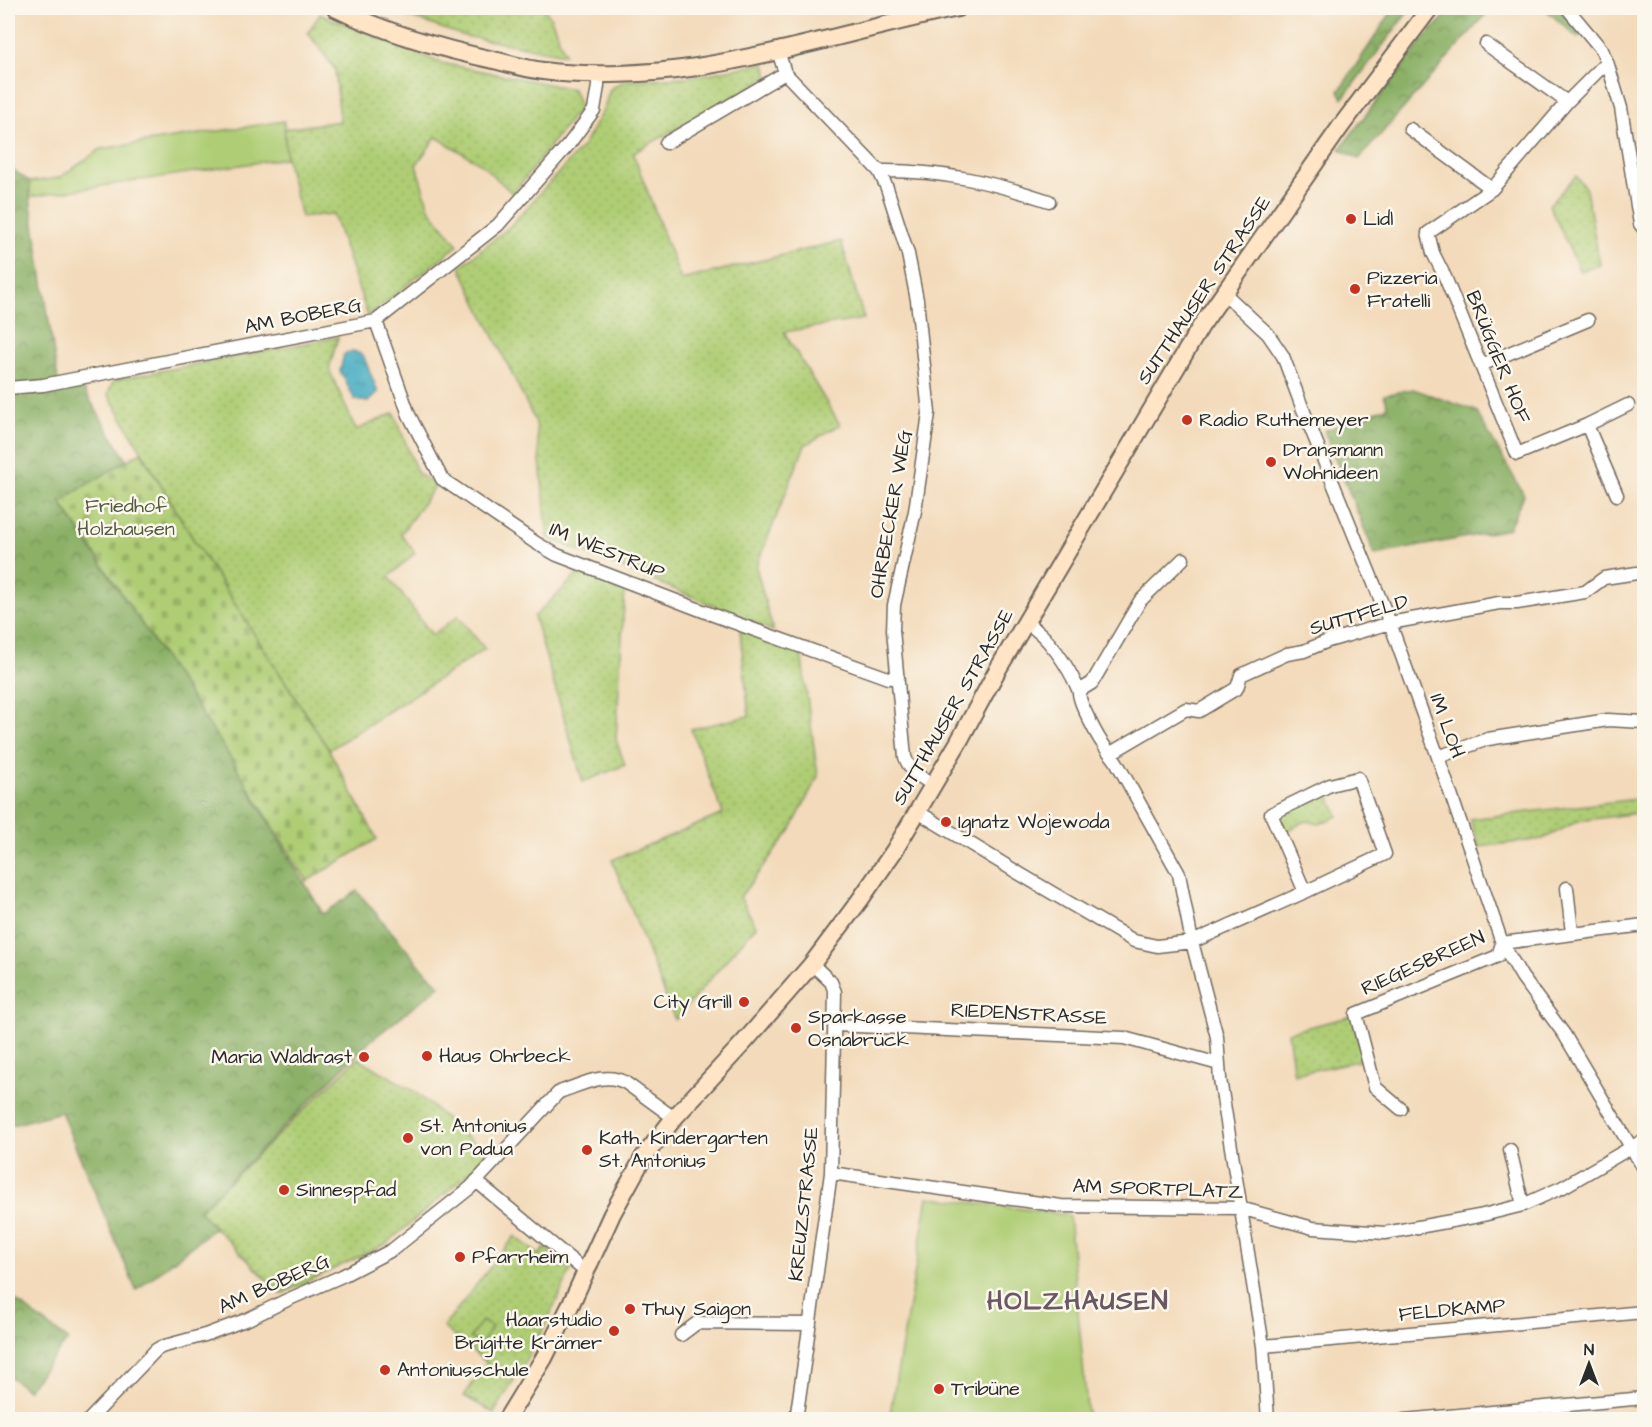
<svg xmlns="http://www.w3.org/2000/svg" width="1652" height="1427" viewBox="0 0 1652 1427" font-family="'Architects Daughter',sans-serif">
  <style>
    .grass { fill: url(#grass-dots); stroke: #6d7c50; stroke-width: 1.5 }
    .forest { fill: url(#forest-crowns); stroke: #5b6e48; stroke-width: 1.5 }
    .cemetery { fill: url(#cemetery-stones); stroke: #6d7c50; stroke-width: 1.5 }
    .garden { fill: #afcd74; stroke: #6d7c50; stroke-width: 1.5 }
    .water { fill: url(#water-ripples); stroke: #366a76; stroke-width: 1.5 }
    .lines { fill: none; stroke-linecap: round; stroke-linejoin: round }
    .street-casing { stroke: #71685d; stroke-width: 15 }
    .secondary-casing { stroke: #71685d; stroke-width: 20 }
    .street { stroke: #fff; stroke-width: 12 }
    .secondary { stroke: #ffe4c6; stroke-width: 16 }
    .poi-dot { fill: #c8321e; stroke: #fbf7ec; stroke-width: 2 }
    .labels { text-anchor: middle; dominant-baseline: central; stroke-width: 5; stroke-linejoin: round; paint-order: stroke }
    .poi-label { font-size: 20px; fill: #2b2b2b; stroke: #fbf7ec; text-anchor: start }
    .street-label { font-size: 20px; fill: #2b2b2b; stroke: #fbf7ec }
    .park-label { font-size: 20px; fill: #535c41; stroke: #fbf7ec }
    .district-label { font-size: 26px; font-weight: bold; letter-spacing: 1.5px; fill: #695761; stroke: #fbf7ec }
  </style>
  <defs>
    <pattern id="grass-dots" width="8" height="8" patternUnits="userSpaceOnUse" patternTransform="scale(1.5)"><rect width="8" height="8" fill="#afcd74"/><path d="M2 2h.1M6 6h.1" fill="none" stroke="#97b065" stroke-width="1.8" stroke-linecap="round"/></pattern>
    <pattern id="forest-crowns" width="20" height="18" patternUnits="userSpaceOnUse" patternTransform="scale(1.5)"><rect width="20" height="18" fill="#8bb066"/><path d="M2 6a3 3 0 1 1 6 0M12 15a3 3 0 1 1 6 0" fill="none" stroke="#728f54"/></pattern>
    <pattern id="cemetery-stones" width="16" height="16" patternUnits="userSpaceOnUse" patternTransform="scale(1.5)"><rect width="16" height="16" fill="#afcd74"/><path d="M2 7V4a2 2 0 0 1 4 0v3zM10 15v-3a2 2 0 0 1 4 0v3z" fill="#97b065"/></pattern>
    <pattern id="water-ripples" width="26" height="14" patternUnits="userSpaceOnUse" patternTransform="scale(1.5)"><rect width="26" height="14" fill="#41aac1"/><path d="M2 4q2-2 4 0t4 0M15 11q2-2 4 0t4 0" fill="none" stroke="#378b9d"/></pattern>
  </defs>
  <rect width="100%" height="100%" fill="#fbf7ec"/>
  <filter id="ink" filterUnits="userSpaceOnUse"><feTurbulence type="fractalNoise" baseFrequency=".0167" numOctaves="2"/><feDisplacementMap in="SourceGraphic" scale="12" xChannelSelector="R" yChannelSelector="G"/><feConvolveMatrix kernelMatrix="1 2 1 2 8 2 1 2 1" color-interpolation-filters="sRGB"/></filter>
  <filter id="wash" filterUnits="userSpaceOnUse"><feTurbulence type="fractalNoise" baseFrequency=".008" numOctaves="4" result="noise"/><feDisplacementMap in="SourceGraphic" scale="24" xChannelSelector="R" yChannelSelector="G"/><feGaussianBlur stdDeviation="1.35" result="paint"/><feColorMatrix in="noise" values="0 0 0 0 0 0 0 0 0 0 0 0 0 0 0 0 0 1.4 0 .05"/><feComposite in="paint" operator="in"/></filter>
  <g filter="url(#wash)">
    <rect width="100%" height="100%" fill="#f3daba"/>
    <!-- grass -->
    <path class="grass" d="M 384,8 L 543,8 L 551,18 L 565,54 L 464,36 Z
      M 320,14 L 441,63 L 573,89 L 580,107 L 513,194 L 480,163 L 436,137 L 416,165 L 429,208 L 458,245 L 368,316 L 333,214 L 301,217 L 286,158 L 284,129 L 340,121 L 335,69 L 308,33 Z
      M 765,63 L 768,77 L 633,153 L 681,280 L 841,241 L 864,319 L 784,332 L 840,425 L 805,445 L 756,567 L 773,631 L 708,603 L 548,538 L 536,423 L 460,267 L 509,227 L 583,146 L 604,108 L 610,89 L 624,81 L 697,76 Z
      M 1576,176 L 1586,189 L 1600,265 L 1580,271 L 1549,205 Z
      M 338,337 L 329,369 L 356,430 L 394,413 L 417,472 L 435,486 L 401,534 L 415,553 L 389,577 L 432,635 L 458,616 L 485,649 L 329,750 L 193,539 L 108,394 L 114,380 Z
      M 579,573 L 625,586 L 616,740 L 625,765 L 583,782 L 534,617 Z
      M 740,630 L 801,653 L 818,776 L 790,831 L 740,897 L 756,926 L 675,1020 L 612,860 L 723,814 L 691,729 L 749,716 Z
      M 1328,791 L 1338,816 L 1320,824 L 1306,821 L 1283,833 L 1276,816 Z
      M 1644,798 L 1644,812 L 1578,821 L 1543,839 L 1479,847 L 1470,819 Z
      M 1353,1016 L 1363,1060 L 1294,1074 L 1288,1032 Z
      M 358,1058 L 414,1091 L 489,1156 L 386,1244 L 281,1294 L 199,1211 Z
      M 515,1236 L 539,1255 L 545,1248 L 571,1270 L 537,1342 L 494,1413 L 464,1396 L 487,1363 L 443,1327 Z"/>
    <!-- forest -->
    <path class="forest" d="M 1394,8 L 1411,8 L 1343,98 L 1339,91 Z
      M 1453,8 L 1496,8 L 1488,12 L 1359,159 L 1340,149 L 1425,37 Z
      M 1544,8 L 1558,8 L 1581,33 L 1578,38 Z
      M 8,166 L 30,182 L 30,197 L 59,387 L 81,385 L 127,461 L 60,502 L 226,750 L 323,914 L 357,891 L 423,969 L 440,986 L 369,1042 L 199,1211 L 215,1228 L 136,1290 L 61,1112 L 8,1126 Z
      M 1413,389 L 1476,411 L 1524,495 L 1508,529 L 1375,555 L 1324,431 L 1388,407 L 1384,395 Z
      M 8,1295 L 68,1340 L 27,1390 L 8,1375 Z"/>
    <!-- cemetery -->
    <path class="cemetery" d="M 141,452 L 193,539 L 329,750 L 377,839 L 307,881 L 222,744 L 60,501 Z"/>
    <!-- garden -->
    <path class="garden" d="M 284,121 L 286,158 L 30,197 L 30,182 L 59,178 L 101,149 Z
      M 928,1197 L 1069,1215 L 1088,1419 L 889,1419 Z
      M 482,1321 L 492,1327 L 481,1345 L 470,1338 Z"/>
    <!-- water -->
    <path class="water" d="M 353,351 L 363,355 L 378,392 L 368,402 L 355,400 L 340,371 L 344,354 Z"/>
  </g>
  <g filter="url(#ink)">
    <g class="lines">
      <defs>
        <path id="street" d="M 1567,8 L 1602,50 L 1608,65 L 1621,108 L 1640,224 L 1644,229
          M 1486,44 L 1567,102
          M 778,51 L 785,73 L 879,171 L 887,188 L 908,254 L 917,300 L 929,413 L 915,511 L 894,605 L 893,630 L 905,757 C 910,772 920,777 934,785
          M 1608,65 L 1601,68 L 1567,102 L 1492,189 L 1428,233 L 1433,253 L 1445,277 L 1517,454 L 1587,425 L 1628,405
          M 1410,129 L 1492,189
          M 666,143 L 785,73
          M 879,171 C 940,170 992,182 1049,201
          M 1224,293 L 1268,334 L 1283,356 L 1302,407 L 1390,623 L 1438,757 L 1502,943 L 1522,977 L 1564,1034 L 1644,1169
          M 376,321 L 409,415 L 442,479 L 536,543 L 557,555 L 716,616 L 888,678 L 898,677
          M 1481,365 L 1588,320
          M 8,388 L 43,385 L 376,321 L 498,225 L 569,144 L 594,110 L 598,86 L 598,74
          M 1587,425 L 1617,495
          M 1026,623 C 1048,635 1068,666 1078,689 C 1080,695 1078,691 1080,698 C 1081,705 1098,738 1103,744 C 1107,751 1113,756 1117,763 L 1179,874 L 1192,942 L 1217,1037 L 1220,1079 L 1263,1346 L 1268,1420
          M 1079,691 L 1092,683 L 1140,601 L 1183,559
          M 1111,753 L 1186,709 L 1199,711 L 1237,688 L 1241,675 L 1287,654 L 1304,651 L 1328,641 L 1390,623 L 1499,603 L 1517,603 L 1585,592 L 1604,578 L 1637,573 L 1644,574
          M 1438,757 L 1488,739 L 1608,720 L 1644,722
          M 918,812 L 1020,874 L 1134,941 L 1157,946 L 1192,942 L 1305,892 L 1271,814 L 1330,785 L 1358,778 L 1385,854 L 1305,892
          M 1567,888 L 1572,933
          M 835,1025 L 1124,1038 L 1219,1064
          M 1401,1109 L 1375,1087 L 1356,1014 L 1498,956 L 1502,943 L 1644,925
          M 1510,1150 L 1523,1205
          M 831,1173 L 1061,1206 L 1240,1208 L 1313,1228 L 1385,1233 L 1479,1216 L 1523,1205 L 1563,1187 L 1644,1140
          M 476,1181 L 586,1272
          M 681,1335 L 697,1323 L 810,1324
          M 1263,1346 L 1644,1312
          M 89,1420 L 156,1350 L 161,1347 L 205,1335 L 248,1319 L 287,1300 L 342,1276 L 392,1250 L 470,1188 L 558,1093 L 562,1091 C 583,1084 606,1071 626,1083 L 674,1118
          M 796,1420 L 831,1173 L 835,992 L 831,982 L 812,964
          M 1404,1420 L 1644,1398"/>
        <path id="secondary" d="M 335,8 C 386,33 442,49 498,61 C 513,65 528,69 543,71 C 589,77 651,74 697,67 C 785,53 871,26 958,8
          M 506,1420 L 544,1358 L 571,1304 L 612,1214 L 643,1158 L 674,1118 L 746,1040 L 812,964 L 860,900 L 894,851 L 958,743 L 998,669 L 1201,326 L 1341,126 L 1430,8"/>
      </defs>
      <!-- street casing -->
      <use href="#street" class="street-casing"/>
      <!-- secondary casing -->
      <use href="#secondary" class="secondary-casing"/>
      <!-- street -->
      <use href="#street" class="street"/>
      <!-- secondary -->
      <use href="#secondary" class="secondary"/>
    </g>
  </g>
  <!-- markers -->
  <g class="poi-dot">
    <circle cx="1351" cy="219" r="6"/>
    <circle cx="1355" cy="289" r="6"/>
    <circle cx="1187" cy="420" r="6"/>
    <circle cx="1271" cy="462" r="6"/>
    <circle cx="946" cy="822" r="6"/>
    <circle cx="744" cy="1002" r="6"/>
    <circle cx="796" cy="1028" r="6"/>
    <circle cx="427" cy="1056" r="6"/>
    <circle cx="364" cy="1057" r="6"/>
    <circle cx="408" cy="1138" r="6"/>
    <circle cx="587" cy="1150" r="6"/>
    <circle cx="284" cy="1190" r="6"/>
    <circle cx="460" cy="1257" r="6"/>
    <circle cx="630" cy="1309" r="6"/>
    <circle cx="614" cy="1331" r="6"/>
    <circle cx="385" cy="1370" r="6"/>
    <circle cx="939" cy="1389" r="6"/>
  </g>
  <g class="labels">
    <!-- poi labels -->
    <g class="poi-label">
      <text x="1363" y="219">Lidl</text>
      <text x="1367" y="278">Pizzeria<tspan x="1367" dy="23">Fratelli</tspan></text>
      <text x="1199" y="420">Radio Ruthemeyer</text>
      <text x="1283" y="450">Dransmann<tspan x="1283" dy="23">Wohnideen</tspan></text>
      <text x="958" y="822">Ignatz Wojewoda</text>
      <text x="732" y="1002" text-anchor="end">City Grill</text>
      <text x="808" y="1017">Sparkasse<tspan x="808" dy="23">Osnabrück</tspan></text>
      <text x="439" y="1056">Haus Ohrbeck</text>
      <text x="352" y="1057" text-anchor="end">Maria Waldrast</text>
      <text x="420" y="1126">St. Antonius<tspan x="420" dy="23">von Padua</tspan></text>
      <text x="599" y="1138">Kath. Kindergarten<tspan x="599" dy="23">St. Antonius</tspan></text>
      <text x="296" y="1190">Sinnespfad</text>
      <text x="472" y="1257">Pfarrheim</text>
      <text x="642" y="1309">Thuy Saigon</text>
      <text x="602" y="1320" text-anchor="end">Haarstudio<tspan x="602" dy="23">Brigitte Krämer</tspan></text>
      <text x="397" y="1370">Antoniusschule</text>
      <text x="951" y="1389">Tribüne</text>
    </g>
    <!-- street labels -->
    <g class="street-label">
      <text transform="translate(1204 290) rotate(-56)">SUTTHAUSER STRASSE</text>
      <text transform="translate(303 316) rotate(-11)">AM BOBERG</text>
      <text transform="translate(1498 357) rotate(68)">BRÜGGER HOF</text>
      <text transform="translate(891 514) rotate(-80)">OHRBECKER WEG</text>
      <text transform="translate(607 551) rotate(22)">IM WESTRUP</text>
      <text transform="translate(1359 615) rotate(-16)">SUTTFELD</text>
      <text transform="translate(953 707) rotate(-60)">SUTTHAUSER STRASSE</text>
      <text transform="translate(1447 726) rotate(70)">IM LOH</text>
      <text transform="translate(1423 963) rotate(-24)">RIEGESBREEN</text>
      <text transform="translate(1029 1014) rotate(3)">RIEDENSTRASSE</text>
      <text transform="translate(1158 1189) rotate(2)">AM SPORTPLATZ</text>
      <text transform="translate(804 1204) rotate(-84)">KREUZSTRASSE</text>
      <text transform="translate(274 1284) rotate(-24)">AM BOBERG</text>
      <text transform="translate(1452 1310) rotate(-5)">FELDKAMP</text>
    </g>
    <!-- park labels -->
    <g class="park-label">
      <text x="126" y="506">Friedhof<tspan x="126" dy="23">Holzhausen</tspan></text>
    </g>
    <!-- district labels -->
    <g class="district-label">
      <text x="1078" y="1301">HOLZHAUSEN</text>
    </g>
  </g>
  <!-- margin -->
  <rect width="1652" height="1427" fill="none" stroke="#fbf7ec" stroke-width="30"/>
  <!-- north arrow -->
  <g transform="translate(1589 1364)" stroke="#fbf7ec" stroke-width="4.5" paint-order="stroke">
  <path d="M0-4.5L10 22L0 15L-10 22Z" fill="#2b2b2b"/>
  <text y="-9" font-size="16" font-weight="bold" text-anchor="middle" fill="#2b2b2b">N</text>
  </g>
</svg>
